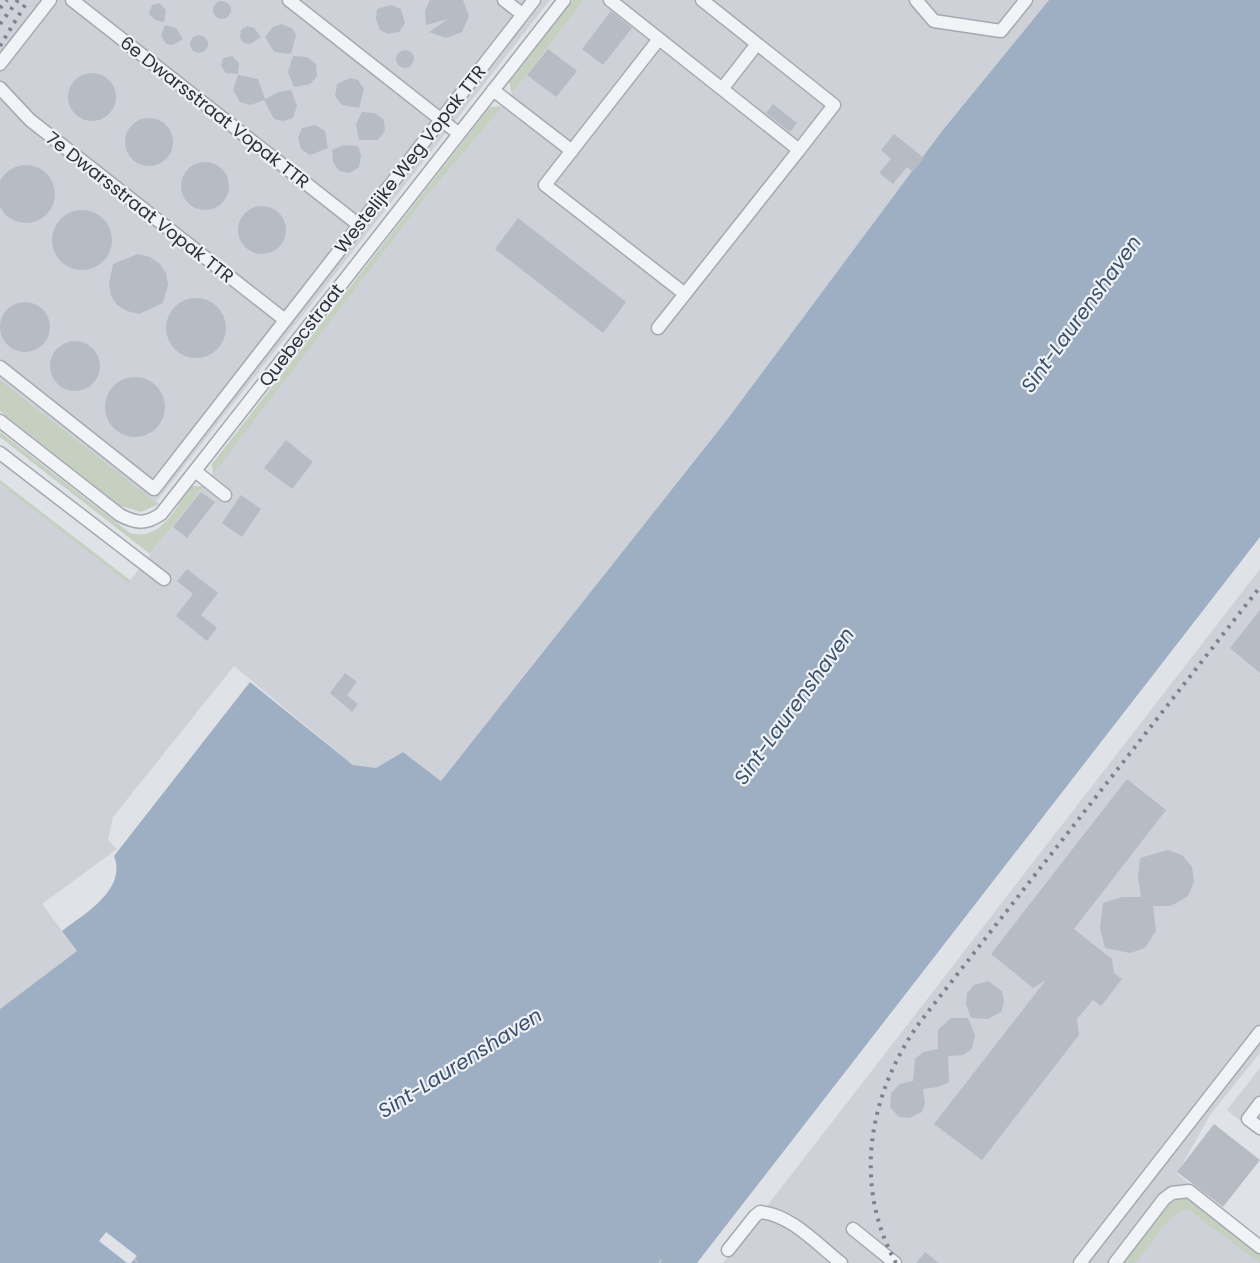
<svg xmlns="http://www.w3.org/2000/svg" width="1260" height="1263" viewBox="0 0 1260 1263" font-family="Poppins,sans-serif">
  <style>
    .built { fill: #ced1d8 }
    .green { fill: #c5d0c1 }
    .water { fill: #9eafc3 }
    .pier { fill: #dfe2e7 }
    .building { fill: #b7bbc3 }
    .lines { fill: none; stroke-linecap: round; stroke-linejoin: round }
    .minor-casing { stroke: #a5a9b0; stroke-width: 15 }
    .path { stroke: #bec0c6; stroke-width: 2; stroke-dasharray: 4.5 4.5; stroke-linecap: butt }
    .minor { stroke: #f2f3f6; stroke-width: 12 }
    .rail { stroke: #7b828e; stroke-width: 4; stroke-dasharray: 3 6; stroke-linecap: butt }
    .labels { text-anchor: middle; dominant-baseline: central; stroke-width: 4.5; stroke-linejoin: round; paint-order: stroke }
    .street-label { font-size: 18px; fill: #2a303c; stroke: #eff1f5 }
    .water-label { font-size: 20px; font-style: italic; fill: #394f6b; stroke: #eff1f5 }
  </style>
  <rect width="100%" height="100%" fill="#dfe2e7"/>
  <!-- built -->
  <path class="built" d="M 0,0 L 550,0 L 156,502 L 0,380 Z
    M 584,0 L 1049,0 L 942,131 L 726,421 L 441,781 L 403,752 L 376,768 L 353,765 L 234,666 L 113,817 L 108,840 L 117,849 L 42,904 L 77,951 L 0,1009 L 0,484 L 129,582 L 426,197 L 503,106 Z
    M 1260,569 L 1260,1053 L 1210,1115 L 1177,1174 L 1260,1238 L 1260,1263 L 723,1263 Z
    M 1260,1068 L 1260,1136 L 1227,1110 Z"/>
  <!-- green -->
  <path class="green" d="M 573,0 L 584,0 L 512,94 L 509,82 Z
    M 503,106 L 426,197 L 213,474 L 212,464 L 490,107 Z
    M 0,380 L 156,502 L 159,504 L 141,512 L 121,506 L 0,411 Z
    M 0,432 L 130,533 C 161,542 176,507 191,486 L 204,486 L 150,554 L 0,437 Z
    M 0,480 L 130,580 L 129,583 L 0,484 Z
    M 1184,1198 L 1193,1199 L 1260,1251 L 1260,1263 L 1189,1210 C 1171,1209 1147,1249 1136,1263 L 1123,1263 L 1168,1204 Z"/>
  <!-- water -->
  <path class="water" d="M 1049,0 L 1260,0 L 1260,537 L 697,1263 L 0,1263 L 0,1009 L 77,951 L 62,931 C 85,913 127,890 114,856 L 250,682 L 353,765 L 376,768 L 403,752 L 441,781 L 726,421 L 942,131 Z"/>
  <!-- pier -->
  <path class="pier" d="M 106,1232 L 137,1256 L 131,1263 L 127,1263 L 99,1241 Z"/>
  <!-- building -->
  <path class="building" d="M 430,0 L 463,0 L 469,16 L 462,32 L 446,38 L 429,32 L 448,19 L 426,25 L 425,11 Z
    M213 10a9 9 0 1 1 18 0a9 9 0 1 1-18 0Z
    M 159,3 L 166,10 L 164,22 L 155,20 L 149,14 L 152,5 Z
    M 391,5 L 401,9 L 405,23 L 399,32 L 388,34 L 380,30 L 376,19 L 377,9 Z
    M 611,11 L 632,28 L 603,65 L 582,49 Z
    M 281,24 L 292,28 L 296,35 L 291,54 L 274,52 L 265,37 L 273,27 Z
    M 165,25 L 176,28 L 183,39 L 173,45 L 166,44 L 161,35 Z
    M 247,26 L 254,28 L 261,37 L 250,44 L 244,43 L 240,38 L 241,30 Z
    M190 44a9 9 0 1 1 18 0a9 9 0 1 1-18 0Z
    M 548,49 L 577,71 L 556,97 L 527,75 Z
    M396 59a9 9 0 1 1 18 0a9 9 0 1 1-18 0Z
    M 232,56 L 239,63 L 238,74 L 226,73 L 221,66 L 223,58 Z
    M 293,56 L 307,57 L 316,64 L 317,76 L 310,84 L 294,87 L 288,72 Z
    M68 97a24 24 0 1 1 48 0a24 24 0 1 1-48 0Z
    M 238,75 L 258,79 L 265,99 L 279,92 L 291,90 L 297,106 L 293,118 L 283,121 L 274,119 L 264,100 L 251,105 L 240,102 L 233,90 Z
    M 350,78 L 358,80 L 364,89 L 359,108 L 342,105 L 335,96 L 337,84 Z
    M 773,104 L 797,123 L 790,132 L 766,113 Z
    M 362,112 L 375,113 L 384,120 L 385,131 L 378,140 L 359,140 L 356,124 Z
    M125 142a24 24 0 1 1 48 0a24 24 0 1 1-48 0Z
    M 315,125 L 325,131 L 328,148 L 310,155 L 301,149 L 298,138 L 302,128 Z
    M 894,134 L 924,158 L 913,172 L 907,167 L 893,184 L 879,173 L 891,159 L 881,150 Z
    M 344,145 L 358,146 L 361,156 L 359,167 L 350,173 L 339,171 L 333,162 L 332,150 Z
    M181 186a24 24 0 1 1 48 0a24 24 0 1 1-48 0Z
    M-3 194a29 29 0 1 1 58 0a29 29 0 1 1-58 0Z
    M238 230a24 24 0 1 1 48 0a24 24 0 1 1-48 0Z
    M52 240a30 30 0 1 1 60 0a30 30 0 1 1-60 0Z
    M 518,218 L 626,302 L 603,333 L 495,249 Z
    M 138,254 L 150,257 L 160,264 L 166,273 L 168,285 L 163,303 L 139,314 L 127,311 L 117,305 L 111,296 L 109,284 L 113,264 Z
    M166 328a30 30 0 1 1 60 0a30 30 0 1 1-60 0Z
    M0 327a25 25 0 1 1 50 0a25 25 0 1 1-50 0Z
    M50 366a25 25 0 1 1 50 0a25 25 0 1 1-50 0Z
    M105 407a30 30 0 1 1 60 0a30 30 0 1 1-60 0Z
    M 286,440 L 313,462 L 292,489 L 264,468 Z
    M 201,492 L 215,502 L 187,538 L 173,527 Z
    M 241,495 L 261,509 L 242,537 L 222,523 Z
    M 187,569 L 218,593 L 201,615 L 217,628 L 207,641 L 176,616 L 193,594 L 177,581 Z
    M 1260,610 L 1260,673 L 1230,648 Z
    M 345,673 L 357,682 L 347,695 L 358,704 L 352,712 L 330,693 Z
    M 1127,779 L 1166,810 L 1074,929 L 1112,959 L 1114,973 L 1122,979 L 1101,1006 L 1093,1000 L 1077,1019 L 1079,1035 L 982,1160 L 934,1124 L 1046,980 L 1033,988 L 991,954 Z
    M 1168,850 L 1182,855 L 1192,867 L 1194,882 L 1188,896 L 1171,906 L 1153,906 L 1156,931 L 1145,948 L 1130,953 L 1105,948 L 1100,928 L 1103,903 L 1122,897 L 1141,897 L 1138,878 L 1140,858 Z
    M 988,981 L 1002,991 L 1004,1002 L 1001,1012 L 988,1019 L 971,1018 L 966,1004 L 967,993 L 974,985 Z
    M 951,1018 L 968,1018 L 975,1035 L 972,1049 L 963,1055 L 948,1056 L 949,1082 L 938,1087 L 923,1089 L 925,1103 L 922,1112 L 909,1118 L 899,1117 L 890,1107 L 891,1093 L 900,1084 L 913,1081 L 915,1059 L 923,1052 L 938,1049 L 938,1030 Z
    M 1214,1124 L 1260,1160 L 1223,1207 L 1177,1172 Z
    M 925,1252 L 939,1263 L 916,1263 Z"/>
  <g class="lines">
    <defs>
      <path id="minor" d="M 72,0 L 359,225
        M 289,0 L 458,133
        M 504,0 L 522,14
        M 610,0 L 799,150 L 658,328
        M 702,0 L 834,105 L 799,150
        M 916,0 L 934,21 L 1001,31 L 1026,0
        M 659,39 L 545,185 L 685,294
        M 0,64 L 50,0
        M 0,88 L 30,120 L 285,320
        M 722,89 L 757,44
        M 493,90 L 572,151
        M 0,367 L 154,489 L 534,0
        M 0,421 L 120,515 C 137,524 146,524 161,514 L 564,0
        M 0,453 L 164,579
        M 195,471 L 225,495
        M 1260,1103 L 1248,1119 L 1260,1128
        M 853,1229 L 895,1263
        M 728,1250 L 755,1216 L 760,1212 C 790,1214 818,1245 841,1263
        M 1080,1263 L 1260,1032
        M 1115,1263 L 1164,1199 L 1172,1193 L 1189,1191 L 1260,1247"/>
    </defs>
    <!-- minor casing -->
    <use href="#minor" class="minor-casing"/>
    <!-- path -->
    <path class="path" d="M 134,1259 L 139,1263
      M 659,1263 L 664,1256"/>
    <!-- minor -->
    <use href="#minor" class="minor"/>
    <!-- rail -->
    <path class="rail" d="M 0,8 L 7,0
      M 0,24 L 18,0
      M 0,46 L 25,5
      M 896,1263 C 852,1184 869,1093 920,1022 L 1260,587"/>
  </g>
  <g class="labels">
    <!-- street labels -->
    <g class="street-label">
      <text transform="translate(215 112) rotate(38)">6e Dwarsstraat Vopak TTR</text>
      <text transform="translate(410 159) rotate(-52)">Westelijke Weg Vopak TTR</text>
      <text transform="translate(140 207) rotate(38)">7e Dwarsstraat Vopak TTR</text>
      <text transform="translate(301 335) rotate(-52)">Quebecstraat</text>
    </g>
    <!-- water labels -->
    <g class="water-label">
      <text transform="translate(1081 314) rotate(-54)">Sint-Laurenshaven</text>
      <text transform="translate(794 706) rotate(-54)">Sint-Laurenshaven</text>
      <text transform="translate(460 1063) rotate(-32)">Sint-Laurenshaven</text>
    </g>
  </g>
</svg>
